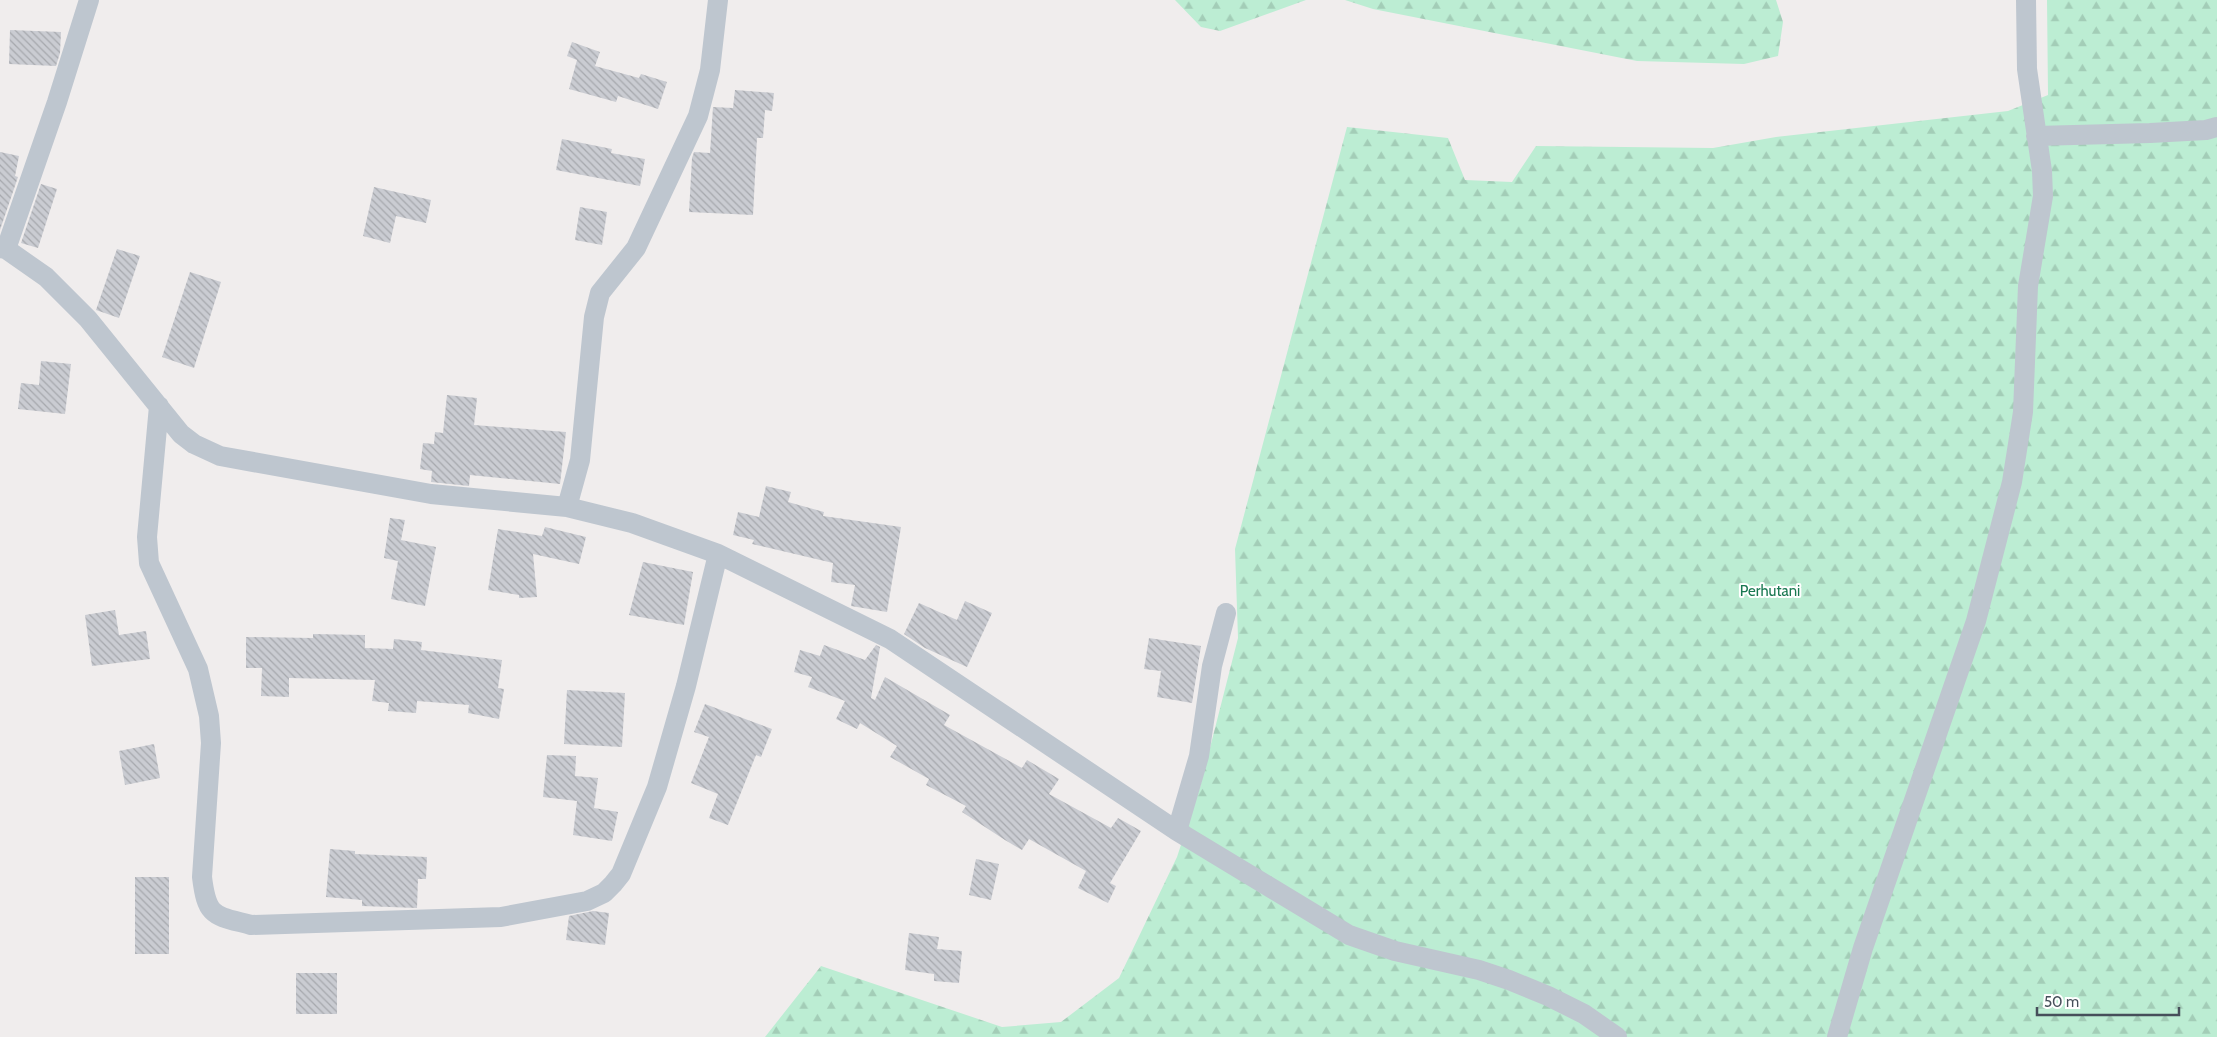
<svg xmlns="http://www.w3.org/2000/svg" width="2217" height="1037" viewBox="0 0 2217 1037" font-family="Cabin,sans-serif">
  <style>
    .forest { fill: url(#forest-firs) }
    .building { fill: url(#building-back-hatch) }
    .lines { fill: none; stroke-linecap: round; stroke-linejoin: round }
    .minor { stroke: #bec6cf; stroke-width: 20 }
    .labels { text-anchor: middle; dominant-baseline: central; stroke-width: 4; stroke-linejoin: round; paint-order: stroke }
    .park-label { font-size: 15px; fill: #197851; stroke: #fff }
  </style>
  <defs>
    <pattern id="forest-firs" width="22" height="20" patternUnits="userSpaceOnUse" patternTransform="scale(1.25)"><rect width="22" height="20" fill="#bcedd3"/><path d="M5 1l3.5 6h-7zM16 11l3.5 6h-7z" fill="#a3cdb7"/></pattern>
    <pattern id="building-back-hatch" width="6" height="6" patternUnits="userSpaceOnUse" patternTransform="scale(1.25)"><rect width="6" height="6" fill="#caccd2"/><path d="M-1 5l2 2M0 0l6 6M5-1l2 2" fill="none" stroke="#a6a8ad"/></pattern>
  </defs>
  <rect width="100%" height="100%" fill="#f0eded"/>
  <!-- forest -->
  <path class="forest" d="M 1175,0 L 1306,0 L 1220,31 L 1201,27 Z
    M 1345,0 L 1776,0 L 1783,22 L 1778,56 L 1744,64 L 1637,61 L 1373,9 Z
    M 2047,0 L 2217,0 L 2217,1037 L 765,1037 L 821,966 L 1002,1027 L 1061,1022 L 1119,978 L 1177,857 L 1200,787 L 1238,638 L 1235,549 L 1347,127 L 1448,138 L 1465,180 L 1512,182 L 1536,146 L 1713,148 L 1776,137 L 2008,111 L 2048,95 Z"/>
  <!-- building -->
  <path class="building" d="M 10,30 L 61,32 L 60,53 L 56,66 L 9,64 Z
    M 572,42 L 600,52 L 595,66 L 639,78 L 641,74 L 667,82 L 658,109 L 618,96 L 616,102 L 569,89 L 577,60 L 567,56 Z
    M 735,90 L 774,93 L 772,111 L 765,110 L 763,138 L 757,138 L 753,215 L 689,212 L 692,158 L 694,152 L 710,153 L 713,107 L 733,108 Z
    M 562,139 L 612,149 L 611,153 L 645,159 L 640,186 L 556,170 Z
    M 0,152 L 19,156 L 15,176 L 18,177 L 0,230 Z
    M 41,184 L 57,189 L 38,248 L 21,243 Z
    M 374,187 L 431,200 L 426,223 L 396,216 L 390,243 L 363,236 Z
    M 580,207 L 607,212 L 602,245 L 575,240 Z
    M 117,249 L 140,256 L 119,318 L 96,310 Z
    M 190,272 L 221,282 L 194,368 L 162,357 Z
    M 41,361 L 71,364 L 65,414 L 18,409 L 21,383 L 39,385 Z
    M 447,395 L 477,398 L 474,425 L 566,432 L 560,484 L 470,475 L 469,486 L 431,482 L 432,471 L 420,469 L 423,443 L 434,444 L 435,432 L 443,433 Z
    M 766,486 L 791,492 L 788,502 L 824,512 L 823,516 L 901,527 L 887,612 L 851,606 L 855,585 L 831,582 L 833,563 L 752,544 L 754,540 L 733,535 L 738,512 L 759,517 Z
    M 390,518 L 405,520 L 401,540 L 436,547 L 425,606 L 391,599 L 398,561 L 384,558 Z
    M 545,527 L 586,537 L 579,564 L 533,554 L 537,597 L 519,598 L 519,595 L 488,590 L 498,529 L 542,536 Z
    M 643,562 L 693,572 L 684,625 L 629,615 Z
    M 965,601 L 992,613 L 967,667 L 925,648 L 904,634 L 919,603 L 957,620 Z
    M 115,610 L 119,635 L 146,631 L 150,659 L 92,666 L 85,615 Z
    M 313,634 L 365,635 L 365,648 L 393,649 L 394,639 L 422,642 L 421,650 L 502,660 L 498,688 L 504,689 L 499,719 L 468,713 L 469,705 L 417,701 L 416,713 L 388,711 L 389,703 L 372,701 L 375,680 L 289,678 L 289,697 L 261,696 L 262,668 L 246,668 L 246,637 L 313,638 Z
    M 1149,638 L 1201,646 L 1192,703 L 1157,697 L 1161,671 L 1144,669 Z
    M 824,645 L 865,660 L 876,645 L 880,647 L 871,698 L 875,700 L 885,677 L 950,715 L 944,725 L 1022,768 L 1027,760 L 1059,779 L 1049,794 L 1111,828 L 1118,818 L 1141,831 L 1110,883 L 1116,886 L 1108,903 L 1078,888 L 1086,871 L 1029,839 L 1022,850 L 1005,840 L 962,812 L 966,806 L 926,785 L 929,779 L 890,757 L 897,746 L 860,723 L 857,729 L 836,719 L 845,701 L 808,687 L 812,677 L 794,672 L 800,650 L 820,656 Z
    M 567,690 L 625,693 L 622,747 L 564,744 Z
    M 705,704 L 772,729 L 761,757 L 756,755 L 728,825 L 709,818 L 718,794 L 691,783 L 709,737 L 694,732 Z
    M 154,744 L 160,778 L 125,785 L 119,751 Z
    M 547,755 L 576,756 L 575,776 L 598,778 L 594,808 L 618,812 L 612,841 L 573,835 L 577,801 L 543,797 Z
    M 330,849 L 355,851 L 355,854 L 427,857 L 426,879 L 418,879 L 417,908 L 362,906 L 362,900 L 326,897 Z
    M 976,859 L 999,864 L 991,900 L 969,895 Z
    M 135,877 L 169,877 L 169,954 L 135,954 Z
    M 593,911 L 609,913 L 605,945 L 566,940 L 569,916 Z
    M 909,933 L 939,937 L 937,949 L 962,951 L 959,983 L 934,981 L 934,974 L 905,970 Z
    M 296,973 L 337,973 L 337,1014 L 296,1014 Z"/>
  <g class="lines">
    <!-- minor -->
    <path class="minor" d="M 2036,136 L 2150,133 L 2206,130 L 2217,127
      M 0,248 L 6,249 L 46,277 L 88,319 L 181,434 L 194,444 L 220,456 L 431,494 L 567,507 L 632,523 L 718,554 L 890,639 L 1177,831 L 1349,935 L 1395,951 L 1479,970 L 1509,980 L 1548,996 L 1584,1014 L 1617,1037
      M 6,249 L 57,102 L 89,0
      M 159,406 L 147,537 L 149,563 L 198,669 L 209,716 L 211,743 L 202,877 C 207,918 214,915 251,925 L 501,917 L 587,901 L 604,893 L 613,884 L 621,874 L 657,787 L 686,686 L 718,554
      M 567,507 L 580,460 L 594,317 L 600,293 L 636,248 L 698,116 L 710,70 L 718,0
      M 1177,831 L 1199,756 L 1212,666 L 1226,613
      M 1837,1037 L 1863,948 L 1976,621 L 2012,482 L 2023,412 L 2028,286 L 2043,196 L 2042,171 L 2027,69 L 2026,0"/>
  </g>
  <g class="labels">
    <!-- park labels -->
    <g class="park-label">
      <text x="1770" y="591">Perhutani</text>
    </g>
  </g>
  <!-- scale -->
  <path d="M2037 1007v8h142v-8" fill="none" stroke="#464f5a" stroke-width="2.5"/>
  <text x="2044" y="1007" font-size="15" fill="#464f5a" stroke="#ffffff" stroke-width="4" paint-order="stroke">50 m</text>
</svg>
